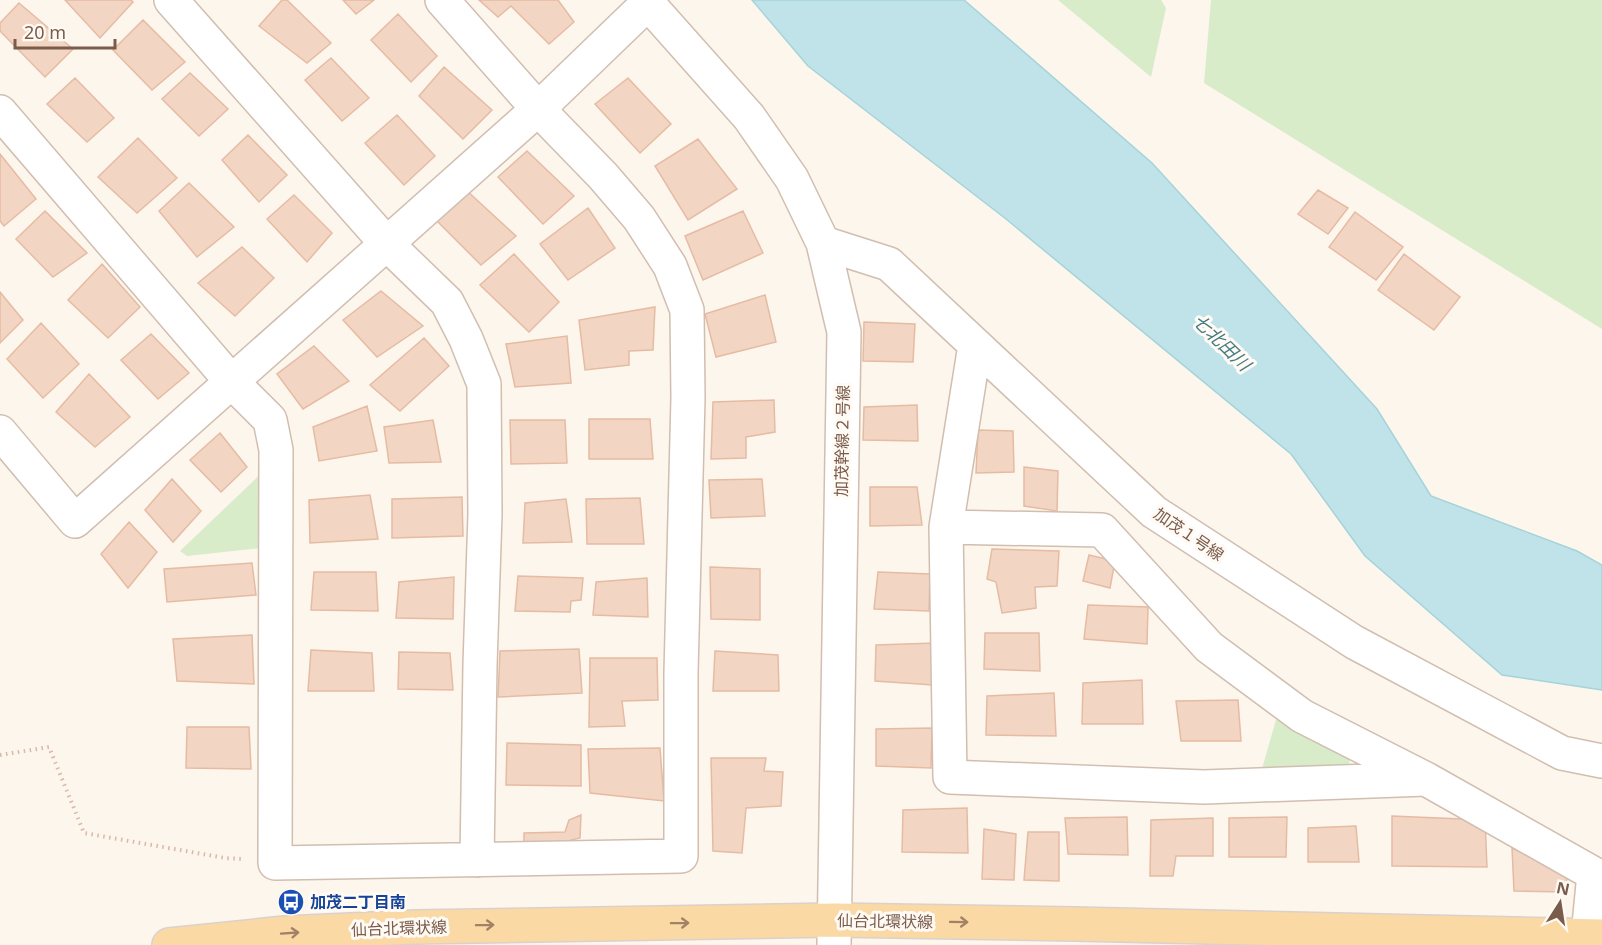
<svg xmlns="http://www.w3.org/2000/svg" width="1602" height="945" viewBox="0 0 1602 945" font-family="'Noto Sans','Noto Sans JP',sans-serif">
  <style>
    .green { fill: #d8ecc9 }
    .water { fill: #bfe3e8; stroke: #a5d3da; stroke-width: 1.5 }
    .building { fill: #f3d5c3; stroke: #e6bba3; stroke-width: 1.5 }
    .lines { fill: none; stroke-linecap: round; stroke-linejoin: round }
    .minor-casing { stroke: #d1beb0; stroke-width: 36 }
    .major-casing { stroke: #dad1cd; stroke-width: 36 }
    .path { stroke: #d9b8a5; stroke-width: 4; stroke-dasharray: 1.5 4.5; stroke-linecap: butt }
    .minor { stroke: #fff; stroke-width: 33 }
    .major { stroke: #fbd9a5; stroke-width: 33 }
    .oneway { stroke: #a18267 }
    .labels { text-anchor: middle; dominant-baseline: central; stroke-width: 6; stroke-linejoin: round; paint-order: stroke }
    .street-label { font-size: 16px; fill: #7a5c4d; stroke: #fffaf3 }
    .transit-label { font-size: 16px; font-weight: bold; fill: #164399; stroke: #fffaf3; text-anchor: start }
    .water-label { font-size: 18px; font-style: italic; fill: #437c86; stroke: #fffaf3 }
  </style>
  <rect width="100%" height="100%" fill="#fdf6ec"/>
  <!-- green -->
  <path class="green" d="M 1058,0 L 1161,0 L 1166,8 L 1151,77 Z
    M 1211,0 L 1602,0 L 1602,329 L 1204,83 Z
    M 269,466 L 271,547 L 187,556 L 180,551 Z
    M 1278,713 L 1352,753 L 1346,773 L 1261,772 Z"/>
  <!-- water -->
  <path class="water" d="M 752,0 L 964,0 L 1152,163 L 1377,409 L 1431,496 L 1577,551 L 1602,565 L 1602,690 L 1502,675 L 1365,556 L 1291,454 L 1006,219 L 808,66 Z"/>
  <!-- building -->
  <path class="building" d="M 65,0 L 131,0 L 133,2 L 100,38 Z
    M 282,0 L 287,0 L 331,43 L 307,63 L 259,26 Z
    M 343,0 L 374,0 L 356,14 Z
    M 479,0 L 558,0 L 574,22 L 549,44 L 511,6 L 498,17 Z
    M 19,3 L 73,49 L 45,77 L 0,31 L 0,23 Z
    M 398,14 L 437,56 L 411,82 L 371,40 Z
    M 143,20 L 185,62 L 152,90 L 113,50 Z
    M 331,58 L 369,98 L 342,121 L 305,80 Z
    M 444,67 L 492,110 L 463,139 L 419,96 Z
    M 190,73 L 228,109 L 199,136 L 162,99 Z
    M 75,78 L 114,118 L 87,142 L 47,104 Z
    M 628,78 L 671,124 L 640,153 L 595,104 Z
    M 397,115 L 435,156 L 404,185 L 365,143 Z
    M 248,135 L 287,175 L 259,202 L 222,160 Z
    M 138,138 L 177,178 L 137,213 L 98,177 Z
    M 698,139 L 737,189 L 688,220 L 655,166 Z
    M 527,151 L 574,196 L 543,224 L 498,177 Z
    M 0,154 L 36,199 L 4,226 L 0,221 Z
    M 189,183 L 234,227 L 197,257 L 159,211 Z
    M 465,189 L 516,236 L 481,265 L 434,218 Z
    M 1318,190 L 1348,208 L 1328,234 L 1298,214 Z
    M 294,195 L 332,233 L 307,262 L 267,219 Z
    M 588,208 L 615,248 L 568,280 L 540,244 Z
    M 45,211 L 87,253 L 53,277 L 16,239 Z
    M 743,211 L 763,253 L 703,280 L 685,236 Z
    M 1355,212 L 1403,247 L 1376,280 L 1329,247 Z
    M 242,247 L 274,278 L 235,316 L 198,283 Z
    M 514,254 L 559,302 L 529,332 L 480,285 Z
    M 1404,254 L 1460,297 L 1434,330 L 1378,290 Z
    M 102,264 L 140,307 L 108,338 L 68,300 Z
    M 381,291 L 423,326 L 377,357 L 343,320 Z
    M 0,292 L 23,320 L 0,343 Z
    M 765,295 L 776,342 L 716,357 L 705,314 Z
    M 655,307 L 653,350 L 629,351 L 629,365 L 585,370 L 579,320 Z
    M 864,322 L 915,324 L 913,362 L 863,361 Z
    M 41,323 L 79,364 L 43,398 L 7,359 Z
    M 151,334 L 189,373 L 158,399 L 121,360 Z
    M 567,336 L 571,383 L 515,387 L 506,344 Z
    M 424,338 L 449,366 L 400,411 L 370,385 Z
    M 314,346 L 349,381 L 303,409 L 277,374 Z
    M 89,374 L 130,417 L 95,447 L 56,412 Z
    M 774,400 L 775,432 L 746,437 L 746,458 L 711,459 L 713,402 Z
    M 917,405 L 918,441 L 863,440 L 864,407 Z
    M 367,406 L 377,451 L 319,461 L 313,427 Z
    M 589,419 L 650,419 L 653,459 L 589,459 Z
    M 433,420 L 441,462 L 389,463 L 384,427 Z
    M 510,420 L 565,420 L 567,463 L 511,464 Z
    M 978,430 L 1013,431 L 1014,472 L 976,473 Z
    M 220,433 L 247,467 L 221,492 L 190,460 Z
    M 1024,467 L 1058,471 L 1057,511 L 1024,506 Z
    M 172,479 L 201,511 L 173,542 L 145,510 Z
    M 762,479 L 765,516 L 711,518 L 709,480 Z
    M 870,487 L 917,487 L 922,525 L 870,526 Z
    M 370,495 L 378,539 L 310,543 L 309,500 Z
    M 462,497 L 463,536 L 392,538 L 392,499 Z
    M 640,498 L 644,544 L 587,544 L 586,499 Z
    M 566,499 L 572,542 L 523,543 L 525,503 Z
    M 129,522 L 157,552 L 128,588 L 101,554 Z
    M 992,549 L 1059,551 L 1057,586 L 1035,587 L 1036,608 L 1002,613 L 996,582 L 987,579 Z
    M 1089,555 L 1115,561 L 1110,588 L 1083,581 Z
    M 252,563 L 256,595 L 167,602 L 164,569 Z
    M 710,567 L 760,569 L 760,620 L 711,619 Z
    M 314,572 L 376,572 L 378,611 L 311,610 Z
    M 878,572 L 930,574 L 929,611 L 874,609 Z
    M 518,576 L 583,578 L 581,600 L 571,601 L 570,612 L 515,611 Z
    M 454,577 L 453,619 L 396,618 L 399,582 Z
    M 647,578 L 648,617 L 593,615 L 596,582 Z
    M 1088,605 L 1148,607 L 1147,644 L 1084,639 Z
    M 985,633 L 1039,633 L 1040,671 L 984,669 Z
    M 252,635 L 254,684 L 177,681 L 173,639 Z
    M 935,643 L 933,685 L 875,681 L 876,645 Z
    M 579,649 L 582,693 L 498,697 L 500,651 Z
    M 311,650 L 372,653 L 374,691 L 308,691 Z
    M 715,651 L 778,655 L 779,691 L 713,691 Z
    M 399,652 L 450,653 L 453,690 L 398,689 Z
    M 590,658 L 657,658 L 658,700 L 622,701 L 625,726 L 589,727 Z
    M 1142,680 L 1143,724 L 1082,724 L 1083,683 Z
    M 1054,693 L 1056,736 L 986,735 L 987,696 Z
    M 1238,700 L 1241,741 L 1181,741 L 1176,701 Z
    M 187,727 L 249,727 L 251,769 L 186,768 Z
    M 932,728 L 931,768 L 876,766 L 876,729 Z
    M 507,743 L 581,745 L 581,786 L 506,785 Z
    M 660,748 L 664,801 L 590,793 L 588,749 Z
    M 711,758 L 766,758 L 764,771 L 783,772 L 781,806 L 746,808 L 742,853 L 713,851 Z
    M 967,808 L 968,853 L 902,852 L 903,810 Z
    M 581,815 L 580,838 L 571,840 L 569,854 L 524,852 L 524,833 L 565,832 L 569,820 Z
    M 1392,816 L 1485,820 L 1487,867 L 1392,866 Z
    M 1127,817 L 1128,855 L 1068,854 L 1065,818 Z
    M 1287,817 L 1286,857 L 1229,857 L 1229,818 Z
    M 1213,818 L 1213,856 L 1176,856 L 1173,876 L 1150,876 L 1151,820 Z
    M 1356,826 L 1359,862 L 1308,862 L 1308,828 Z
    M 984,829 L 1016,834 L 1014,880 L 982,879 Z
    M 1028,832 L 1059,832 L 1059,881 L 1024,880 Z
    M 1512,848 L 1567,872 L 1566,892 L 1514,891 Z"/>
  <g class="lines">
    <defs>
      <path id="minor" d="M 171,0 L 387,244 L 447,302 L 466,339 L 484,384 L 485,514 L 480,665 L 477,860
        M 645,0 L 749,117 L 792,179 L 823,243 L 844,332 L 834,945
        M 0,112 L 231,381 L 270,420 L 276,450 L 275,863 L 681,856 L 681,673 L 688,398 L 687,310 L 670,266 L 639,218 L 603,176 L 538,109 L 442,0
        M 823,243 L 889,264 L 1154,512 L 1354,642 L 1562,753 L 1602,761
        M 975,345 L 946,527 L 950,777 L 1204,787 L 1426,779
        M 0,432 L 75,521 L 538,109 L 648,3
        M 946,527 L 1102,530 L 1209,647 L 1302,716 L 1426,779 L 1594,874 L 1588,935"/>
      <path id="major" d="M 169,945 L 285,933 L 416,927 L 834,920 L 1074,924 L 1602,936"/>
    </defs>
    <!-- minor casing -->
    <use href="#minor" class="minor-casing"/>
    <!-- major casing -->
    <use href="#major" class="major-casing"/>
    <!-- path -->
    <path class="path" d="M 0,755 L 49,747 L 84,833 L 225,858 L 242,859"/>
    <!-- minor -->
    <use href="#minor" class="minor"/>
    <!-- major -->
    <use href="#major" class="major"/>
  </g>
  <!-- one-way arrows -->
  <defs><path id="oneway-shaft" d="M-6 0H5M1.5-3L5.5 0L1.5 3" fill="none" stroke-width="1.6" stroke-linecap="round" stroke-linejoin="round" transform="scale(1.5)"/></defs>
  <g class="oneway">
    <use href="#oneway-shaft" transform="translate(959 922) rotate(1)"/>
    <use href="#oneway-shaft" transform="translate(680 923) rotate(-1)"/>
    <use href="#oneway-shaft" transform="translate(485 925) rotate(-1)"/>
    <use href="#oneway-shaft" transform="translate(290 933) rotate(-4)"/>
  </g>
  <!-- icons -->
  <defs>
    <symbol id="bus-disc" viewBox="-11 -11 22 22"><circle r="9.5" fill="#1a4fb4" stroke="#fffaf3"/><path d="M-5-6H5V4H4V6H2V4H-2V6H-4V4H-5ZM-3.5-4V0h7V-4ZM-3.5 1.2v1.5H-2V1.2ZM2 1.2v1.5H3.5V1.2Z" fill="#fff"/></symbol>
  </defs>
  <g fill-rule="evenodd">
    <use href="#bus-disc" x="276" y="887" width="30" height="30"/>
  </g>
  <g class="labels">
    <!-- street labels -->
    <g class="street-label">
      <text transform="translate(842 441) rotate(-89)">加茂幹線２号線</text>
      <text transform="translate(1189 534) rotate(34)">加茂１号線</text>
      <text transform="translate(885 921) rotate(1)">仙台北環状線</text>
      <text transform="translate(399 928) rotate(-2)">仙台北環状線</text>
    </g>
    <!-- transit labels -->
    <g class="transit-label">
      <text x="310" y="902">加茂二丁目南</text>
    </g>
    <!-- water labels -->
    <g class="water-label">
      <text transform="translate(1222 342) rotate(44)">七北田川</text>
    </g>
  </g>
  <!-- north arrow -->
  <g transform="translate(1560 903) rotate(12)" stroke="#fffaf3" stroke-width="4.5" paint-order="stroke">
  <path d="M0-4.5L10 22L0 15L-10 22Z" fill="#7a5c4d"/>
  <text y="-9" font-size="16" font-weight="bold" text-anchor="middle" fill="#7a5c4d">N</text>
  </g>
  <!-- scale -->
  <path d="M15 39v9h100v-9" fill="none" stroke="#7a5c4d" stroke-width="3"/>
  <text x="24" y="39" font-size="18" fill="#7a5c4d" stroke="#fffaf3" stroke-width="4.5" paint-order="stroke">20 m</text>
</svg>
